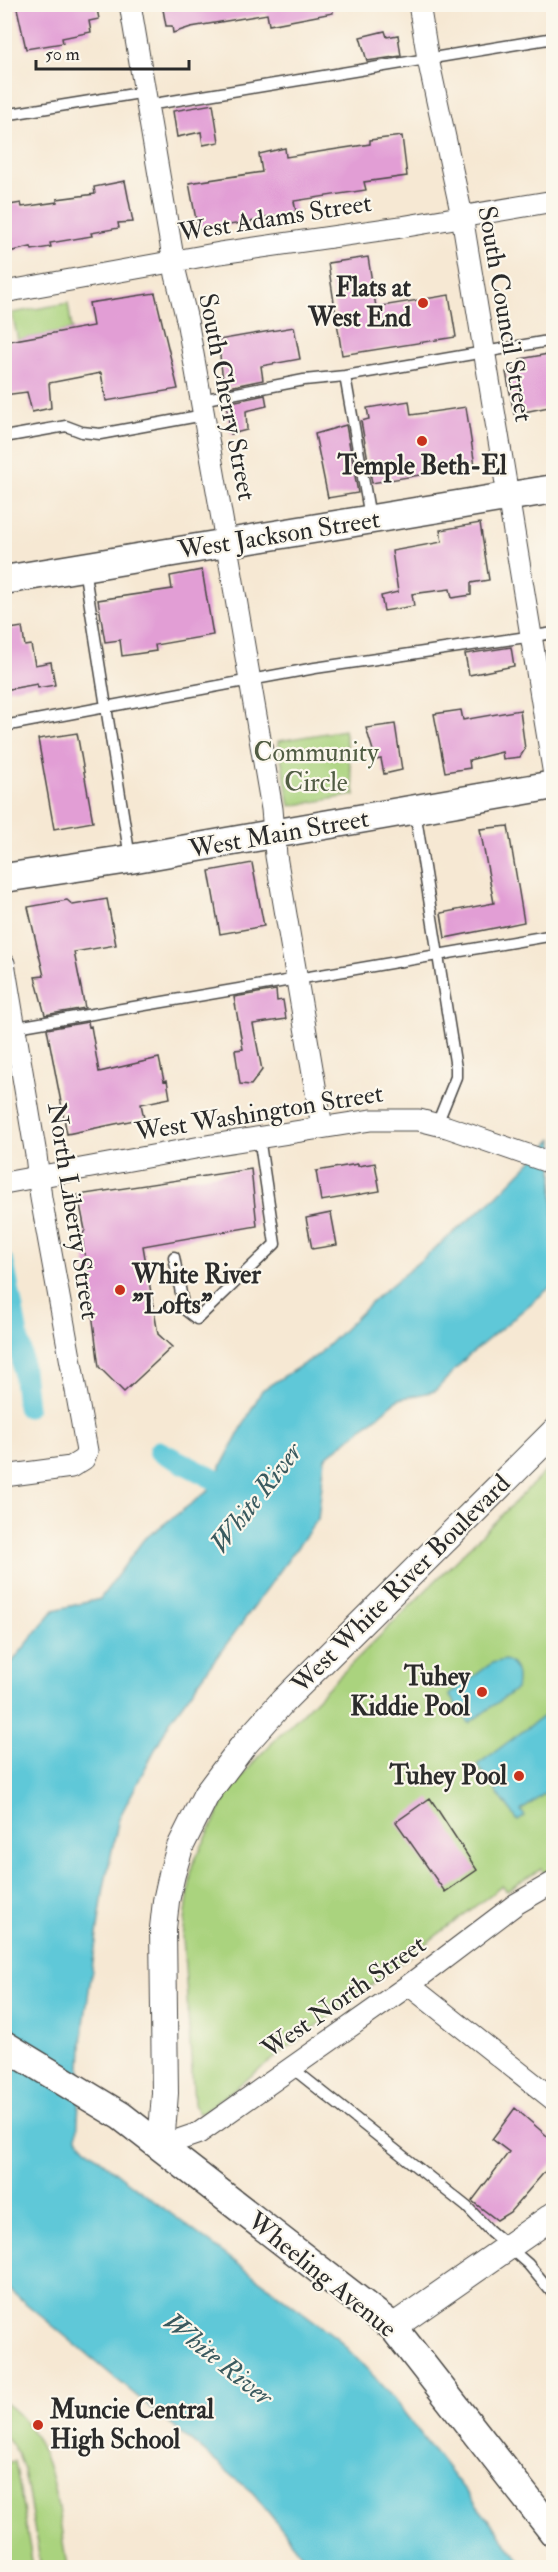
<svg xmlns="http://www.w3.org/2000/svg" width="558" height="2572" viewBox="0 0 558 2572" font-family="'IM FELL Double Pica',serif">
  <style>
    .green { fill: #aad37e; stroke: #6a7f54; stroke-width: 1.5 }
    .water { fill: #5ec8d8; stroke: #447a82; stroke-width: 1.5 }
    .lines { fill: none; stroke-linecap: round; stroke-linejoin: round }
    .canal { stroke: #5ec8d8; stroke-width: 21 }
    .building { fill: #e29ed5 }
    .service-casing { stroke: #494744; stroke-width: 13 }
    .minor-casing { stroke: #494744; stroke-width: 23 }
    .tertiary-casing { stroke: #494744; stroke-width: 28 }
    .secondary-casing { stroke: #494744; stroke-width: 31 }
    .service { stroke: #fff; stroke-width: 10 }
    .minor { stroke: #fff; stroke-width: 21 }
    .tertiary { stroke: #fff; stroke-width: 26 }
    .secondary { stroke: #fff; stroke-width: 28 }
    .poi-dot { fill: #c8321e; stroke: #fbf7ec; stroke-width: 2 }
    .labels { text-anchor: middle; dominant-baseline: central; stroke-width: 4.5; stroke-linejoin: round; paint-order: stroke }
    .street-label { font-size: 26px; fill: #2b2b2b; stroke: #fbf7ec }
    .poi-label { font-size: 26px; font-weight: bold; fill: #2b2b2b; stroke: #fbf7ec; text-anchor: end }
    .park-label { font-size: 26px; fill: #515d44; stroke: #fbf7ec }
    .water-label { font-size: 27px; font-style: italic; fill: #3a5a5f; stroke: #fbf7ec }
  </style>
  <rect width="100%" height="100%" fill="#fbf7ec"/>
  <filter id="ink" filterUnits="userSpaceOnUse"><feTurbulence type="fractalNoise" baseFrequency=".0167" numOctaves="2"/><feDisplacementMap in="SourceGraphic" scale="12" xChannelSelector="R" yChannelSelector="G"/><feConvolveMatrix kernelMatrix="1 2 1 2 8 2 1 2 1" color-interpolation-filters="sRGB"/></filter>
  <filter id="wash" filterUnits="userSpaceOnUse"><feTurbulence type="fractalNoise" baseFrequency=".008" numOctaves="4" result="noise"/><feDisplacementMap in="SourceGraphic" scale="24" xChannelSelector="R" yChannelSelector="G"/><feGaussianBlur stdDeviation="1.35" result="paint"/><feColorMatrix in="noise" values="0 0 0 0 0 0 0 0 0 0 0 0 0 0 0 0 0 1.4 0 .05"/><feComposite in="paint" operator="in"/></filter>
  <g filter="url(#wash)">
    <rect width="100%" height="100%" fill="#f6e8d3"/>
    <!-- green -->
    <path class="green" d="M 68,303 L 72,330 L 18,340 L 12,313 Z
      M 344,730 L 355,795 L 290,806 L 278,741 Z
      M 553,1464 L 553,1883 L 541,1869 L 507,1891 L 502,1886 L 202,2113 L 198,2113 L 194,2104 L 183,1937 L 192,1866 L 227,1796 L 257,1758 Z
      M 5,2403 C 56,2440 57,2510 67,2567 L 41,2567 L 24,2470 L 18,2454 L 5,2437 Z
      M 15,2461 L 33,2567 L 5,2567 L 5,2463 Z"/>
    <!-- water -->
    <path class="water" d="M 553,1139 L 553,1285 L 467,1357 L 435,1391 L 399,1399 L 325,1458 L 318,1519 L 170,1721 L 119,1818 L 104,1887 L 83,2031 L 77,2138 L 87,2149 L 122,2177 L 337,2338 L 384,2387 L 525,2567 L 312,2567 L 253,2493 L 5,2286 L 5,1671 L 54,1610 L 100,1599 L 143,1540 L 208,1491 L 262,1390 L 318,1355 L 376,1298 L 497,1196 Z
      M 505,1660 C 518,1665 518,1677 516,1689 L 469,1723 L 449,1695 L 492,1663 Z
      M 553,1709 L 553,1787 L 521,1811 L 525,1816 L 518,1821 L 477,1765 Z"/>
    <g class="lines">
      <!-- canal -->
      <path class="canal" d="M 4,1263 L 21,1351 L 27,1407
        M 159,1451 L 239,1492"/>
    </g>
    <g id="blocks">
      <!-- building -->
      <path class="building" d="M 16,4 L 96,4 L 99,19 L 89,21 L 91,32 L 62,38 L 63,43 L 26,49 Z
        M 162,4 L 332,4 L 333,13 L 269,25 L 267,14 L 191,27 L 173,33 L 172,26 L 166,26 Z
        M 385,31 L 387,37 L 398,35 L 401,56 L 367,61 L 360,37 Z
        M 213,104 L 219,142 L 203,145 L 201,132 L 177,137 L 173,111 Z
        M 402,136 L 407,176 L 364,182 L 366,190 L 294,201 L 296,212 L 260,218 L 261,220 L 198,230 L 189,183 L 262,172 L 259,154 L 285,148 L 286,157 L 370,144 L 370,140 Z
        M 125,181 L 133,222 L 118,223 L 119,228 L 91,233 L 92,236 L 50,243 L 51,247 L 32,250 L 31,247 L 4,253 L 4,206 L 21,203 L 22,207 L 57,202 L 57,199 L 95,194 L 94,187 Z
        M 368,257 L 376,307 L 449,295 L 456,337 L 342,355 L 328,263 Z
        M 155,293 L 178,389 L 106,401 L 101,373 L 49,383 L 51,408 L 32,412 L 27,392 L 4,395 L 4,342 L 93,326 L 89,303 Z
        M 294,327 L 300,359 L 261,366 L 263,380 L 224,388 L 218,340 Z
        M 554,353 L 554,406 L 514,414 L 506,372 L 522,369 L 520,359 Z
        M 265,395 L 267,406 L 246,411 L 247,430 L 231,434 L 226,403 Z
        M 409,401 L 411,415 L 466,407 L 475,466 L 372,483 L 361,421 L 369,419 L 367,408 Z
        M 346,425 L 358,493 L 328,498 L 315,434 Z
        M 480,523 L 489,580 L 471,583 L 471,595 L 452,598 L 450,589 L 412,594 L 414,606 L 384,611 L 381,596 L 398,592 L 392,551 L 442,542 L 440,530 Z
        M 202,570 L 213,635 L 155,645 L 156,651 L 122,656 L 120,640 L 105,642 L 98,600 L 172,589 L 170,576 Z
        M 22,627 L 25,646 L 31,645 L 35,665 L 51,662 L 55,685 L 38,688 L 37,684 L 4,690 L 4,630 Z
        M 511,647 L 514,666 L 469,675 L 465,654 Z
        M 461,710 L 463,720 L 520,710 L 525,749 L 520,757 L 503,759 L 502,752 L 469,760 L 470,768 L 445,772 L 434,714 Z
        M 395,724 L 402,770 L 384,774 L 381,759 L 376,760 L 366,728 Z
        M 77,733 L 93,822 L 54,829 L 38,739 Z
        M 508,826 L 524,922 L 445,938 L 441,913 L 494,903 L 480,829 Z
        M 252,863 L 264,926 L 220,934 L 209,871 Z
        M 107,899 L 116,945 L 74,952 L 85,1008 L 45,1015 L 35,977 L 44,976 L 28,907 L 67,900 L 73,905 Z
        M 276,990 L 277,1001 L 283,1000 L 286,1019 L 253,1024 L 262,1070 L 251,1085 L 240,1084 L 235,1050 L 243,1049 L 234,997 Z
        M 88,1022 L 89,1027 L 91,1026 L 99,1072 L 159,1058 L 164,1081 L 167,1080 L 170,1098 L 141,1104 L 144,1118 L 67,1134 L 47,1029 Z
        M 375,1163 L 380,1191 L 321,1201 L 316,1171 L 358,1164 L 358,1166 Z
        M 251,1169 L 257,1226 L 143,1246 L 158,1334 L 172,1347 L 124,1392 L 99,1367 L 82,1236 L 85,1230 L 78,1195 Z
        M 331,1213 L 337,1245 L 312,1249 L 306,1218 Z
        M 430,1798 L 477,1870 L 445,1892 L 396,1822 Z
        M 515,2108 L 554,2142 L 554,2161 L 510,2212 L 497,2220 L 472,2201 L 509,2152 L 492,2139 Z"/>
    </g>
  </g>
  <g filter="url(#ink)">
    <use href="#blocks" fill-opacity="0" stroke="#494744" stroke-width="1.5"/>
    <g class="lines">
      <defs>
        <path id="service" d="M 148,105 L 554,38
          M 4,115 L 146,92
          M 345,376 L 370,517
          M 201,400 L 304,380 L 345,376 L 554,340
          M 4,437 L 66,426 L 82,432 L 100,434 L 204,415
          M 84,568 L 130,858
          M 4,726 L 315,668 L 554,633
          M 415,811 L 456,1068 L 456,1077 L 437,1124
          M 11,1028 L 554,935
          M 174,1257 L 184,1309 L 197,1319 L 275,1244 L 259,1137
          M 291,2067 L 467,2207 L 489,2230 L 528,2264 L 554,2295"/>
        <path id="minor" d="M 130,4 L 176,275 L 187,320 L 230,564 L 272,809 L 276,856 L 322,1127
          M 419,4 L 428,59 L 462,216 L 554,775
          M 4,292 L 220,253 L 401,227 L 554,201
          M 4,963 L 36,1155 L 41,1198 L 87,1451 L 84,1459 L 71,1467 L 4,1476
          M 4,1183 L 212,1145 L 371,1120 L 419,1120 L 447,1127 L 554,1164
          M 409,1985 L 554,2100
          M 161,2146 L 199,2133 L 409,1985 L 516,1904 L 554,1882"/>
        <path id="tertiary" d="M 161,2146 L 165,2093 L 163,1928 L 166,1901 L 172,1874 L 180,1847 L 206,1795 L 242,1747 L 283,1701 L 554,1432
          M 393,2327 L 554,2215"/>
        <path id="secondary" d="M 4,580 L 554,489
          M 4,878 L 130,859 L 554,785
          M 4,2045 L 121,2116 L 393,2327 L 554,2533"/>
      </defs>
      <!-- service casing -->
      <use href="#service" class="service-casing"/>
      <!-- minor casing -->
      <use href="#minor" class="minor-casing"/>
      <!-- tertiary casing -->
      <use href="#tertiary" class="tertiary-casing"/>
      <!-- secondary casing -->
      <use href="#secondary" class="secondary-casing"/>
      <!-- service -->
      <use href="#service" class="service"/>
      <!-- minor -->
      <use href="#minor" class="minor"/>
      <!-- tertiary -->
      <use href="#tertiary" class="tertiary"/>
      <!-- secondary -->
      <use href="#secondary" class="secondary"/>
    </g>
  </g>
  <!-- markers -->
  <g class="poi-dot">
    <circle cx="423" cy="303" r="6"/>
    <circle cx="422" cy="441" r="6"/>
    <circle cx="120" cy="1290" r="6"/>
    <circle cx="482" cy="1692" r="6"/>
    <circle cx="519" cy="1776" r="6"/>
    <circle cx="38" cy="2425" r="6"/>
  </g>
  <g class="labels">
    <!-- street labels -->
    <g class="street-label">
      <text transform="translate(275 218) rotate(-9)">West Adams Street</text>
      <text transform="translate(505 314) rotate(80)">South Council Street</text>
      <text transform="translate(227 397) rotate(79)">South Cherry Street</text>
      <text transform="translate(279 535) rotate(-9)">West Jackson Street</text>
      <text transform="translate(279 834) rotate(-10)">West Main Street</text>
      <text transform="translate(259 1113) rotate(-9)">West Washington Street</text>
      <text transform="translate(73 1211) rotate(81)">North Liberty Street</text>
      <text transform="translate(401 1584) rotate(-45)">West White River Boulevard</text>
      <text transform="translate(344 1997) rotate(-35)">West North Street</text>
      <text transform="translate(322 2275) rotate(39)">Wheeling Avenue</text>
    </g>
    <!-- poi labels -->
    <g class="poi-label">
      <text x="411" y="288">Flats at<tspan x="411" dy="30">West End</tspan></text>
      <text x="422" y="466" text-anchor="middle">Temple Beth-El</text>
      <text x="132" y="1275" text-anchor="start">White River<tspan x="132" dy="30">"Lofts"</tspan></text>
      <text x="470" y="1677">Tuhey<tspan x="470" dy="30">Kiddie Pool</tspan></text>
      <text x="507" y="1776">Tuhey Pool</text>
      <text x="50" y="2410" text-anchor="start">Muncie Central<tspan x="50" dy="30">High School</tspan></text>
    </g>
    <!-- park labels -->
    <g class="park-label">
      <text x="316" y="753">Community<tspan x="316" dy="30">Circle</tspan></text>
    </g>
    <!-- water labels -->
    <g class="water-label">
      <text transform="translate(256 1498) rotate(-52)">White River</text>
      <text transform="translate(218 2359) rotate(39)">White River</text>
    </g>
  </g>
  <!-- margin -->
  <rect width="558" height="2572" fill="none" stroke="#fbf7ec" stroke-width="24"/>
  <!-- scale -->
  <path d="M36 60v9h153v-9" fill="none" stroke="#2b2b2b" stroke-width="3"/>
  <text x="45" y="60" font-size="18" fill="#2b2b2b" stroke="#fbf7ec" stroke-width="4.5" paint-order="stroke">50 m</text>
</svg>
